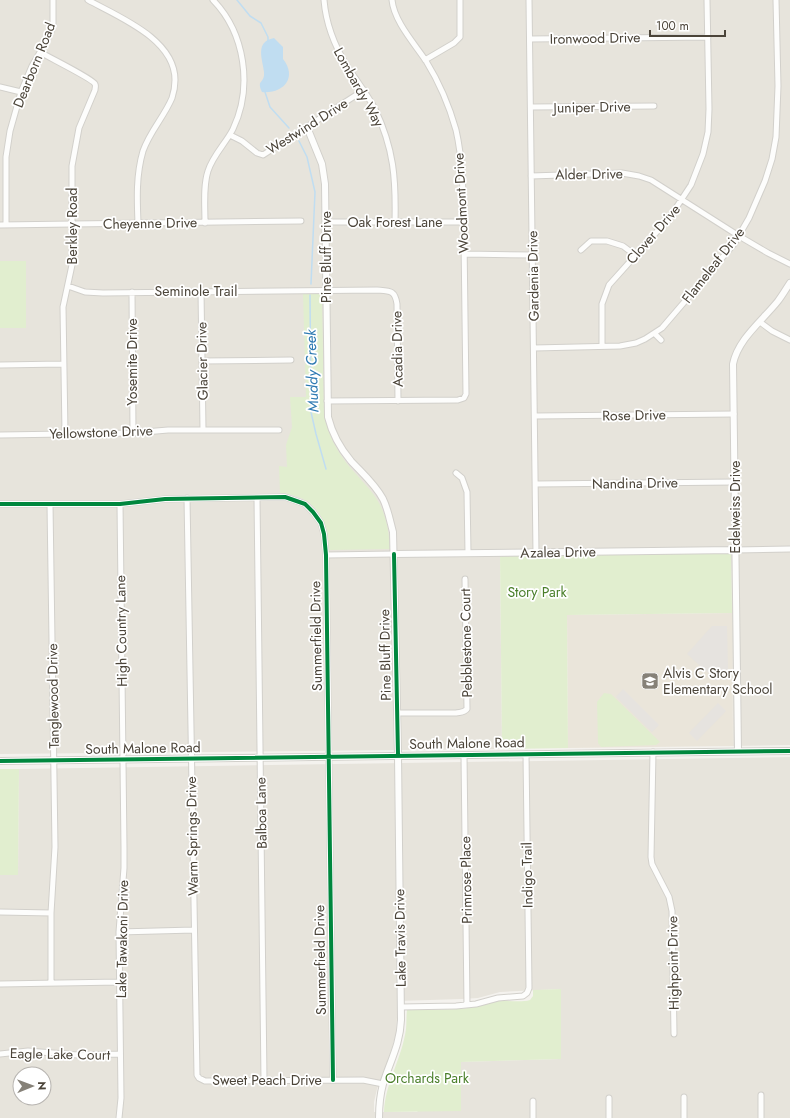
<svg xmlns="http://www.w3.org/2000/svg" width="790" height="1118" viewBox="0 0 790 1118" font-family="Jost,sans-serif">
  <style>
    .residential { fill: #e7e4dc; fill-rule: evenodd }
    .education { fill: #eae5da }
    .green { fill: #e1eecf }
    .parking { fill: #e6e3df }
    .water { fill: #c0ddf1 }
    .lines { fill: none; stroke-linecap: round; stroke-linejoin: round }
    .stream { stroke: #c0ddf1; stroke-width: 1.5 }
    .minor-casing { stroke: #d2d0cb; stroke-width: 7 }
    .tertiary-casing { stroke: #d2d0cb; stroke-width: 8 }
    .minor { stroke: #fdfdfc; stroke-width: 5 }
    .tertiary { stroke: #fdfdfc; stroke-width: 6 }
    .cycleway-casing { stroke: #fff; stroke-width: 6 }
    .cycleway { stroke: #00873e; stroke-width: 4 }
    .labels { text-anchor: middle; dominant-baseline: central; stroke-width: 3.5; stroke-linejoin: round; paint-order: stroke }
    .street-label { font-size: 14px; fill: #4b4439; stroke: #fff }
    .park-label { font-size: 14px; fill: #4a7f2a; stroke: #fff }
    .poi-label { font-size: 14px; fill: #4b4439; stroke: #fff; text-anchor: start }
    .water-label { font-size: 15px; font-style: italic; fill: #2e7ab2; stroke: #fff }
  </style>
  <rect width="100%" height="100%" fill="#f4f2ee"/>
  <!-- residential -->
  <path class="residential" d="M 0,0 L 790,0 L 790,745 L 733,746 L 731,553 L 500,556 L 502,749 L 0,754 L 0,328 L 26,328 L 26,261 L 0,261 Z
    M 790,757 L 790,1118 L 0,1118 L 0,875 L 18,875 L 19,769 ZM 561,989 L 561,1059 L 461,1062 L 417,1112 L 374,1112 L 374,1102 L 377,1089 L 388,1061 L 396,1034 L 398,1001 L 462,999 L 478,998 L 500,992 ZM 20,1074 L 44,1074 L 44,1098 L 20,1098 Z"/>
  <!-- education -->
  <path class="education" d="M 732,613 L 733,746 L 568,748 L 567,615 Z"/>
  <!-- green -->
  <path class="green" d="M 0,261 L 26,261 L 26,328 L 0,328 Z
    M 303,294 L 322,294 L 324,415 C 328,434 336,450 348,465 C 357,476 368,486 376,498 C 386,513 389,531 390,549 L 329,550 C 328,518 314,495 280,493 L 279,466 L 287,467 L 286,445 L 292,427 L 290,397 L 306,397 Z
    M 731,553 L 732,613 L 567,615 L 568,748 L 502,749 L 500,555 Z
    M 604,693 L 611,694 L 660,742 L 656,745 L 601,747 L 598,743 L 597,702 Z
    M 0,769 L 19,769 L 18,875 L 0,875 Z
    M 561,989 L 561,1059 L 461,1062 L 461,1111 L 384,1112 C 385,1085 400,1061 405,1035 C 407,1027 406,1018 407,1010 C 429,1009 453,1011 475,1007 C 483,1006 491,1002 499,1001 C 509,1000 520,1003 530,1000 L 533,996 L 533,990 Z"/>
  <!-- parking -->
  <path class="parking" d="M 712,626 L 727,626 L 728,669 L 717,681 L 687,654 Z
    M 623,689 L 659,725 L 652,732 L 616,697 Z
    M 718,703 L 726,711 L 697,741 L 689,733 Z"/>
  <!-- water -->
  <path class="water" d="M 274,38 L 283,47 L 283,59 C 298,78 283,94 262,92 C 256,79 265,84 264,72 C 263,60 254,42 274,38 Z"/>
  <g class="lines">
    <!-- stream -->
    <path class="stream" d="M 237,0 L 250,16 L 261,23 L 268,37 L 268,41
      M 265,92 L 270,107 L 289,128
      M 299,141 L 307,157 L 315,192 L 311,284
      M 310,295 L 311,412 L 316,434 L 326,469"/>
    <defs>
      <path id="minor" d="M 88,0 C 119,17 175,39 175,80 C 175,86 174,92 172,98 C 164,117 150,131 143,151 C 136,175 137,199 138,223
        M 324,0 C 326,24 334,45 347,66 C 356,80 367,94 375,109 C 394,149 396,179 395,222
        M 529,0 L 536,553
        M 530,39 L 708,37
        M 40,52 C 48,57 93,79 95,84 C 96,86 95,88 95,90 L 79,128 L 72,166 L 72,265 L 63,307 L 65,434
        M 425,60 L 454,43 L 460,37 L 460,0
        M 0,87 L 21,92
        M 531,107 L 654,106
        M 230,135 L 242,141 L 257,153 L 263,155 L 364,90
        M 531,176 L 622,173 L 639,176 L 651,180 L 739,236 L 768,253 L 790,264
        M 326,222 L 464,222
        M 205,223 C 205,206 203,186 208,171 C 213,155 226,143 233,129 C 253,87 245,33 213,0
        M 0,225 L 301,221
        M 6,225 L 6,157 L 10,131 L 21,92 L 32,66 L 46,42 L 52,29 L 53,23 L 53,0
        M 581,250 L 591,241 L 607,241 L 623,246 L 635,255
        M 464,254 L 533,255
        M 68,286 L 85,292 L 103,293 L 377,290 C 390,291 395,290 397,304 L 398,401
        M 201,291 L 203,430
        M 132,292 L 133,433
        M 760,322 L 772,331 L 790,340
        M 655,334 L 661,340
        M 602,346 L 602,304 L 609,285 L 670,217 L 691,185 L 703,154 L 708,132 L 709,109 L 707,0
        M 534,348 L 620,346 L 636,343 L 645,339 L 662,328 L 734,244 L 749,218 L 765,181 L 772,159 L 776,137 L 778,86 L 776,0
        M 202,361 L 291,360
        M 0,365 L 63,364
        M 327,401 L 458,400 L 464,398 L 466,394 C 465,342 465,290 464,239 C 463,202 464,165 456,130 C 449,105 439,82 426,61 C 414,43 394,21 392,0
        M 535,416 L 734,414
        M 0,435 L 133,433 L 168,430 L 279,430
        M 456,473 L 462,478 L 467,492 L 468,553
        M 536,484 L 735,482
        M 187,498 L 197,1075 L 199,1078 L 205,1081 L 363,1080 L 383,1084
        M 257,498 L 264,1080
        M 0,504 L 120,504 L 165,499 L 285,497 L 305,504 L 313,512 L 321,523 L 324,534 L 326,555 L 333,1080
        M 50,504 L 55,847 L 51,913 L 51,983
        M 735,550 L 790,549
        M 326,555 L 394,554
        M 398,713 L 456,713 C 460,712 464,713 467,709 L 465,579
        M 653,752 L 651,857 L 652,864 L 669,897 L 672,911 L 674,1034
        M 464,755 L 467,1005
        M 0,912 L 51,913
        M 119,932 L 194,930
        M 0,984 L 120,982
        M 401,1007 L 456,1006 L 476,1004 L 498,998 L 523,996 L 527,993 L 529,988 L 526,754
        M 0,1054 L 28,1051 L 78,1055 L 120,1054
        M 761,1095 L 761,1118
        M 684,1097 L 684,1118
        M 609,1098 L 609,1118
        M 533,1101 L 533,1118
        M 119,1118 L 121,1098 L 119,932 L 124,868 L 124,848 L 120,504"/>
      <path id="tertiary" d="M 307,127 L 322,164 L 325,184 L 328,417 C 332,433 340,448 351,461 C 362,473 375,484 383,499 C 388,509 390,521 393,532 L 398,755 L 401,1020 C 400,1045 390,1061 383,1084 C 380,1095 379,1106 379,1118
        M 394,554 L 735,550
        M 738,751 L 733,364 C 738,339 762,321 778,301 C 782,296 786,289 790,283
        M 0,761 L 790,751"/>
    </defs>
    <!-- minor casing -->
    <use href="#minor" class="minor-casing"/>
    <!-- tertiary casing -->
    <use href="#tertiary" class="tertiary-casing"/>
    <!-- minor -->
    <use href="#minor" class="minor"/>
    <!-- tertiary -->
    <use href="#tertiary" class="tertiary"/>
    <defs>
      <path id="cycleway" d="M 0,504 L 120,504 L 165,499 L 285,497 L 305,504 L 313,512 L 321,523 L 324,534 L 326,555 L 333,1080
        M 394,554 L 398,755
        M 0,761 L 790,751"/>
    </defs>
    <!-- cycleway casing -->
    <use href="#cycleway" class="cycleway-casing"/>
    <!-- cycleway -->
    <use href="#cycleway" class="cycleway"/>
  </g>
  <!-- icons -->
  <defs>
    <symbol id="school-square" viewBox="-11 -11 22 22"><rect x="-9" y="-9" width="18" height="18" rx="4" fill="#868178" stroke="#fff"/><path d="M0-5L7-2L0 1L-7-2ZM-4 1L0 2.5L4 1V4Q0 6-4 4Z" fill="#fff"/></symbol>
  </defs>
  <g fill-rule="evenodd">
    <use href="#school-square" x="640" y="671" width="20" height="20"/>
  </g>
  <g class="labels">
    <!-- street labels -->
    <g class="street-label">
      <text transform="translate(595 38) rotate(-1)">Ironwood Drive</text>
      <text transform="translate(34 65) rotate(-68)">Dearborn Road</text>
      <text transform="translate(359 87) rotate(61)">Lombardy Way</text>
      <text transform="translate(592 107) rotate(-1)">Juniper Drive</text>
      <text transform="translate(307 126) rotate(-32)">Westwind Drive</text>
      <text transform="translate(589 174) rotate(-1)">Alder Drive</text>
      <text transform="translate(461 203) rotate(-93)">Woodmont Drive</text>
      <text x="395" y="222">Oak Forest Lane</text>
      <text transform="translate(150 223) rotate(-1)">Cheyenne Drive</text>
      <text transform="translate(72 226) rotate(-90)">Berkley Road</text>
      <text transform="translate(653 234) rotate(-49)">Clover Drive</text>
      <text transform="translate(326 257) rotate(-90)">Pine Bluff Drive</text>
      <text transform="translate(713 265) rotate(-52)">Flameleaf Drive</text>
      <text transform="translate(533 276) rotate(-91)">Gardenia Drive</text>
      <text x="196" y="291">Seminole Trail</text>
      <text transform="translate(397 349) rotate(-91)">Acadia Drive</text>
      <text transform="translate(202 361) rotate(-91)">Glacier Drive</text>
      <text transform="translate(132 362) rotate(-90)">Yosemite Drive</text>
      <text transform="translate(634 415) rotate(-1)">Rose Drive</text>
      <text transform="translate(101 432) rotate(-2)">Yellowstone Drive</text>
      <text transform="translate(635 483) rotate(-1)">Nandina Drive</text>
      <text transform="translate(735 507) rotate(-90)">Edelweiss Drive</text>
      <text transform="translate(558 552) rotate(-1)">Azalea Drive</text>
      <text transform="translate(121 631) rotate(-91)">High Country Lane</text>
      <text transform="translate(316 636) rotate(-91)">Summerfield Drive</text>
      <text transform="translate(466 643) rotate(-91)">Pebblestone Court</text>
      <text transform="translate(385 655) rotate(-91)">Pine Bluff Drive</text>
      <text transform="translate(53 696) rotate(-91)">Tanglewood Drive</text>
      <text transform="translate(467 743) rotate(-1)">South Malone Road</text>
      <text transform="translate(143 748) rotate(-1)">South Malone Road</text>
      <text transform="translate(261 813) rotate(-91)">Balboa Lane</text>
      <text transform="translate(192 836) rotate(-91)">Warm Springs Drive</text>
      <text transform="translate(527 875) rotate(-91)">Indigo Trail</text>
      <text transform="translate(466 880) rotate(-91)">Primrose Place</text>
      <text transform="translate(400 938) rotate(-91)">Lake Travis Drive</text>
      <text transform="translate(122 939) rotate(-89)">Lake Tawakoni Drive</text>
      <text transform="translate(320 960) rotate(-91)">Summerfield Drive</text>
      <text transform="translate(673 963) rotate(-91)">Highpoint Drive</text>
      <text transform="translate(60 1054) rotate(1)">Eagle Lake Court</text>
      <text x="267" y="1080">Sweet Peach Drive</text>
    </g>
    <!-- park labels -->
    <g class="park-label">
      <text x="537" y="592">Story Park</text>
      <text x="427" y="1078">Orchards Park</text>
    </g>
    <!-- poi labels -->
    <g class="poi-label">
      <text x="663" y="673">Alvis C Story<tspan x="663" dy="16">Elementary School</tspan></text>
    </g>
    <!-- water labels -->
    <g class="water-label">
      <text transform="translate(312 371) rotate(-92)">Muddy Creek</text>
    </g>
  </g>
  <!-- north arrow -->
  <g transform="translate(32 1086) rotate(89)"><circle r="19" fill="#ffffff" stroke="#b7b4b0"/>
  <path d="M0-3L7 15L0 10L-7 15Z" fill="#868178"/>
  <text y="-6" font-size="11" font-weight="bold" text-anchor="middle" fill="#4b4439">N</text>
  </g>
  <!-- scale -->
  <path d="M650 30v6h75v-6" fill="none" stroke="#4b4439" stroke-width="2"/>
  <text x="656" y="30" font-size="12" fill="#4b4439" stroke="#ffffff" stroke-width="3" paint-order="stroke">100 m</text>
</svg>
